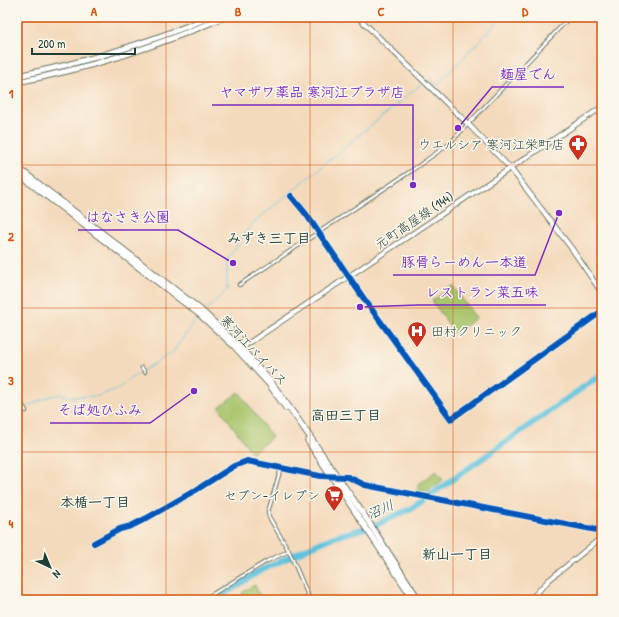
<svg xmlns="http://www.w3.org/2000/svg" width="619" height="617" viewBox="0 0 619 617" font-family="'Patrick Hand','Klee One',sans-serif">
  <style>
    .green { fill: #a9c56c; stroke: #648150 }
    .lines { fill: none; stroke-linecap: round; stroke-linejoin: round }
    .stream { stroke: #5fc2dd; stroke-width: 1 }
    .river { stroke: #5fc2dd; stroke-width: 6 }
    .street-casing { stroke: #6a7464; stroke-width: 4.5 }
    .secondary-casing { stroke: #6a7464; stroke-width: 6 }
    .primary-casing { stroke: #6a7464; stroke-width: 6 }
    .highway-casing { stroke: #6a7464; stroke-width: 7 }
    .street { stroke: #fff; stroke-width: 2.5 }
    .secondary { stroke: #fff; stroke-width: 4 }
    .primary { stroke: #fff; stroke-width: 4 }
    .highway { stroke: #fff; stroke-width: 5 }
    .cycleway-casing { stroke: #fbf7ec; stroke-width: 8 }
    .cycleway { stroke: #0057b8; stroke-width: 6 }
    .grid { fill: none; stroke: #d45610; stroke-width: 1; stroke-opacity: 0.55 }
    .labels { text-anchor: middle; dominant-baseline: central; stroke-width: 3; stroke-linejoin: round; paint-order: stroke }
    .poi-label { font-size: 13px; fill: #1f3d34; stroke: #fbf7ec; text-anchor: end }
    .street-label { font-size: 13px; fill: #1f3d34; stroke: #fbf7ec }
    .neighbourhood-label { font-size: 14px; font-weight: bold; fill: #1f3d34; stroke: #fbf7ec }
    .water-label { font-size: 14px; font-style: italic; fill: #2f5e5e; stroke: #fbf7ec }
    .leader { fill: none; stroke: #7b2cbf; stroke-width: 1.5 }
    .callout-dot { fill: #7b2cbf; stroke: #fbf7ec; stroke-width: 1.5 }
    .callout-label { font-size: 14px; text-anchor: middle; font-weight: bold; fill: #7b2cbf; stroke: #fbf7ec; stroke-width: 3; stroke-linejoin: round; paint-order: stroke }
    .neatline { fill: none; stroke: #d45610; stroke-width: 1.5 }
    .grid-label { font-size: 13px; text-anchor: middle; font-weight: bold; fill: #d45610 }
  </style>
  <rect width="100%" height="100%" fill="#fbf7ec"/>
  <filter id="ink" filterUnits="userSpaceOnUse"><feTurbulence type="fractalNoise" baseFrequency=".025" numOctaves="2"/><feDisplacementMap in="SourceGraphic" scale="8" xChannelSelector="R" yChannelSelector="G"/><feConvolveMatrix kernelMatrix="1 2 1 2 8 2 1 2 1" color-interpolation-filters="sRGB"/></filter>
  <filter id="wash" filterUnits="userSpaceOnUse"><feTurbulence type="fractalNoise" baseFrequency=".012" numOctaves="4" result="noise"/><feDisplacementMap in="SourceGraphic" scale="16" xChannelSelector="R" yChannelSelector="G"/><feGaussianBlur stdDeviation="0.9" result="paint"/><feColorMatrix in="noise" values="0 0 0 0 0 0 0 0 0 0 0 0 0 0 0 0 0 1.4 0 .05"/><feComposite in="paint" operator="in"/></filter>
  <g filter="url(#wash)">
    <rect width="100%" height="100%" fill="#f4dabc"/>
    <!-- green -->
    <path class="green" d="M 453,286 L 476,318 L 455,333 L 432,301 Z
      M 239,392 L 272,437 L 252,453 L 219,407 Z
      M 436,471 L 443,480 L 427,492 L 417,491 L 418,484 Z
      M 255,585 L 261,600 L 245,600 L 242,594 L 243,592 Z"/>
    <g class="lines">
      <!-- stream -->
      <path class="stream" d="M 429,77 L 437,85 L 502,17
        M 205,311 L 227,290 L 227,260 L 251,225 L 421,84
        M 17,411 L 48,397 L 61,394 L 72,397 L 98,396 L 119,388 L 130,379 L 173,352 L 198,317"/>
      <!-- river -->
      <path class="river" d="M 215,600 L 258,572 L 306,549 L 334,537 L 376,525 L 412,508 L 602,374"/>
    </g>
  </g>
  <g filter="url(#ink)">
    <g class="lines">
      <defs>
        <path id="street" d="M 291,196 L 306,214 L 362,296 L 451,419 L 602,311
          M 239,285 L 411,171 L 449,144 L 570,17
          M 142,368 L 145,372
          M 22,404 L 26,411
          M 281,468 L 268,512 L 269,517 L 289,551 L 310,600
          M 339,477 L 348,477 L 365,485 L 602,531
          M 94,543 L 120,529 L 131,526 L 147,518 L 241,463 L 247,461 L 320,476 L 332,477
          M 203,600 L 267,561 L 289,551
          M 405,600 L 410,595"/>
        <path id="secondary" d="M 358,17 L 468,124 L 511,169 L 572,249 L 602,293
          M 240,349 L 602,107"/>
        <path id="primary" d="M 530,600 L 549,580 L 602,537"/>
        <path id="highway" d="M 17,76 C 83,63 148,43 210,17
          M 17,82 C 87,69 158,46 224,17
          M 17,167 L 201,310 L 241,348 L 271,382 L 299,421 L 366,518 L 419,600
          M 17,173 L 199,314 L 234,346 L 269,384 L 286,408
          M 308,441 L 414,600"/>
      </defs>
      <!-- street casing -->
      <use href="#street" class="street-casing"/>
      <!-- secondary casing -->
      <use href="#secondary" class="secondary-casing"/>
      <!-- primary casing -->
      <use href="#primary" class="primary-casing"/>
      <!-- highway casing -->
      <use href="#highway" class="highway-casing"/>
      <!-- street -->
      <use href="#street" class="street"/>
      <!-- secondary -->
      <use href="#secondary" class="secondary"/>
      <!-- primary -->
      <use href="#primary" class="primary"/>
      <!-- highway -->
      <use href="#highway" class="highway"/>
      <defs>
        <path id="cycleway" d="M 291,196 L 306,214 L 362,296 L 451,419 L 602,311
          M 94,543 L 120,529 L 131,526 L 147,518 L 196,490 L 234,466 L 247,461 L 320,476 L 348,477 L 365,485 L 602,531"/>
      </defs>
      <!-- cycleway casing -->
      <use href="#cycleway" class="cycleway-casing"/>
      <!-- cycleway -->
      <use href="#cycleway" class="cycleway"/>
    </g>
  </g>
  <!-- grid -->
  <path class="grid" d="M 166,17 L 166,600M 310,17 L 310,600M 453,17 L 453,600M 17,165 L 602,165M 17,308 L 602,308M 17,452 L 602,452"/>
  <!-- icons -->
  <defs>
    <symbol id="pharmacy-pin" viewBox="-11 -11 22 30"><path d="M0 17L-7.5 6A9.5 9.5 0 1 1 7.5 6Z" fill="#c8321e" stroke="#fbf7ec"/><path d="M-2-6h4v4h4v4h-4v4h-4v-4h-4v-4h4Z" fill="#fff"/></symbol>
    <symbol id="hospital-pin" viewBox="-11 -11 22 30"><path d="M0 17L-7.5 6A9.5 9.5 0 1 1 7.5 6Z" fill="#c8321e" stroke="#fbf7ec"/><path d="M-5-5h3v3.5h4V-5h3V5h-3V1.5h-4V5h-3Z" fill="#fff"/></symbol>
    <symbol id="supermarket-pin" viewBox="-11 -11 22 30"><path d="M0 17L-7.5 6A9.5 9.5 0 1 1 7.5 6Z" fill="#c8321e" stroke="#fbf7ec"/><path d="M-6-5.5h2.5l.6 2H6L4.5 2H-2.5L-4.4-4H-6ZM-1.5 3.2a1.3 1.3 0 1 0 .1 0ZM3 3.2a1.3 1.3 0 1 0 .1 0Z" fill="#fff"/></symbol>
  </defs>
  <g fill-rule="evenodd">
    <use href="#pharmacy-pin" x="567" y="133" width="22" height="30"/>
    <use href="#hospital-pin" x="406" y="320" width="22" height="30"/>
    <use href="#supermarket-pin" x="323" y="484" width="22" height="30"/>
  </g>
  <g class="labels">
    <!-- poi labels -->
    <g class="poi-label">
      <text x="564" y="144">ウエルシア 寒河江栄町店</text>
      <text x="431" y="331" text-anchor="start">田村クリニック</text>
      <text x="320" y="495">セブン-イレブン</text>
    </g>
    <!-- street labels -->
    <g class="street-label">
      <text transform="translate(414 220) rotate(-34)">元町高屋線 (144)</text>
      <text transform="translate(254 350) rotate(47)">寒河江バイパス</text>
    </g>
    <!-- neighbourhood labels -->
    <g class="neighbourhood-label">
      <text x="269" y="237">みずき三丁目</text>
      <text x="346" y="414">高田三丁目</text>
      <text x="95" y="501">本楯一丁目</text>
      <text x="457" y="553">新山一丁目</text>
    </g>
    <!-- water labels -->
    <g class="water-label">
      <text transform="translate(380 509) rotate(-24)">沼川</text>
    </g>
  </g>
  <!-- callouts -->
  <path class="leader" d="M458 128L492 87H564M413 185L413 105H212M233 263L178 230H78M559 213L535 275H393M360 307L418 305H546M194 391L150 423H50"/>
  <g class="callout-dot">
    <circle cx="458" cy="128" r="4"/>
    <circle cx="413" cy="185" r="4"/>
    <circle cx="233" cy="263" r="4"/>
    <circle cx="559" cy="213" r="4"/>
    <circle cx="360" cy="307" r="4"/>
    <circle cx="194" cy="391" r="4"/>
  </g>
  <g class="callout-label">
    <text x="528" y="79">麺屋でん</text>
    <text x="312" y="97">ヤマザワ薬品 寒河江プラザ店</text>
    <text x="128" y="222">はなさき公園</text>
    <text x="464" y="267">豚骨らーめん一本道</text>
    <text x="482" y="297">レストラン菜五味</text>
    <text x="100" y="415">そば処ひふみ</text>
  </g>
  <!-- margin -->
  <rect width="619" height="617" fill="none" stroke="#fbf7ec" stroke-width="44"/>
  <!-- north arrow -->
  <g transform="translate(50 567) rotate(136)" stroke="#fbf7ec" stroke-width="3" paint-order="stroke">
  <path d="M0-3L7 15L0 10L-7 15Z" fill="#1f3d34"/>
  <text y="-6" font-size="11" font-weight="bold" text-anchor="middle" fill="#1f3d34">N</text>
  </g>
  <!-- scale -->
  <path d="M32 48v6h103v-6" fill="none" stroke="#1f3d34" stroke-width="2"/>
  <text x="38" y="48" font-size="12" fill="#1f3d34" stroke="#fbf7ec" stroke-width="3" paint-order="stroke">200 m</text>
  <rect x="22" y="22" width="575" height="573" class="neatline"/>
  <g class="grid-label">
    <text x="94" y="16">A</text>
    <text x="238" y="16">B</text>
    <text x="381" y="16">C</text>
    <text x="525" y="16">D</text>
    <text x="11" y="98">1</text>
    <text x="11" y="241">2</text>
    <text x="11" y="385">3</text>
    <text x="11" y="528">4</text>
  </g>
</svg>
